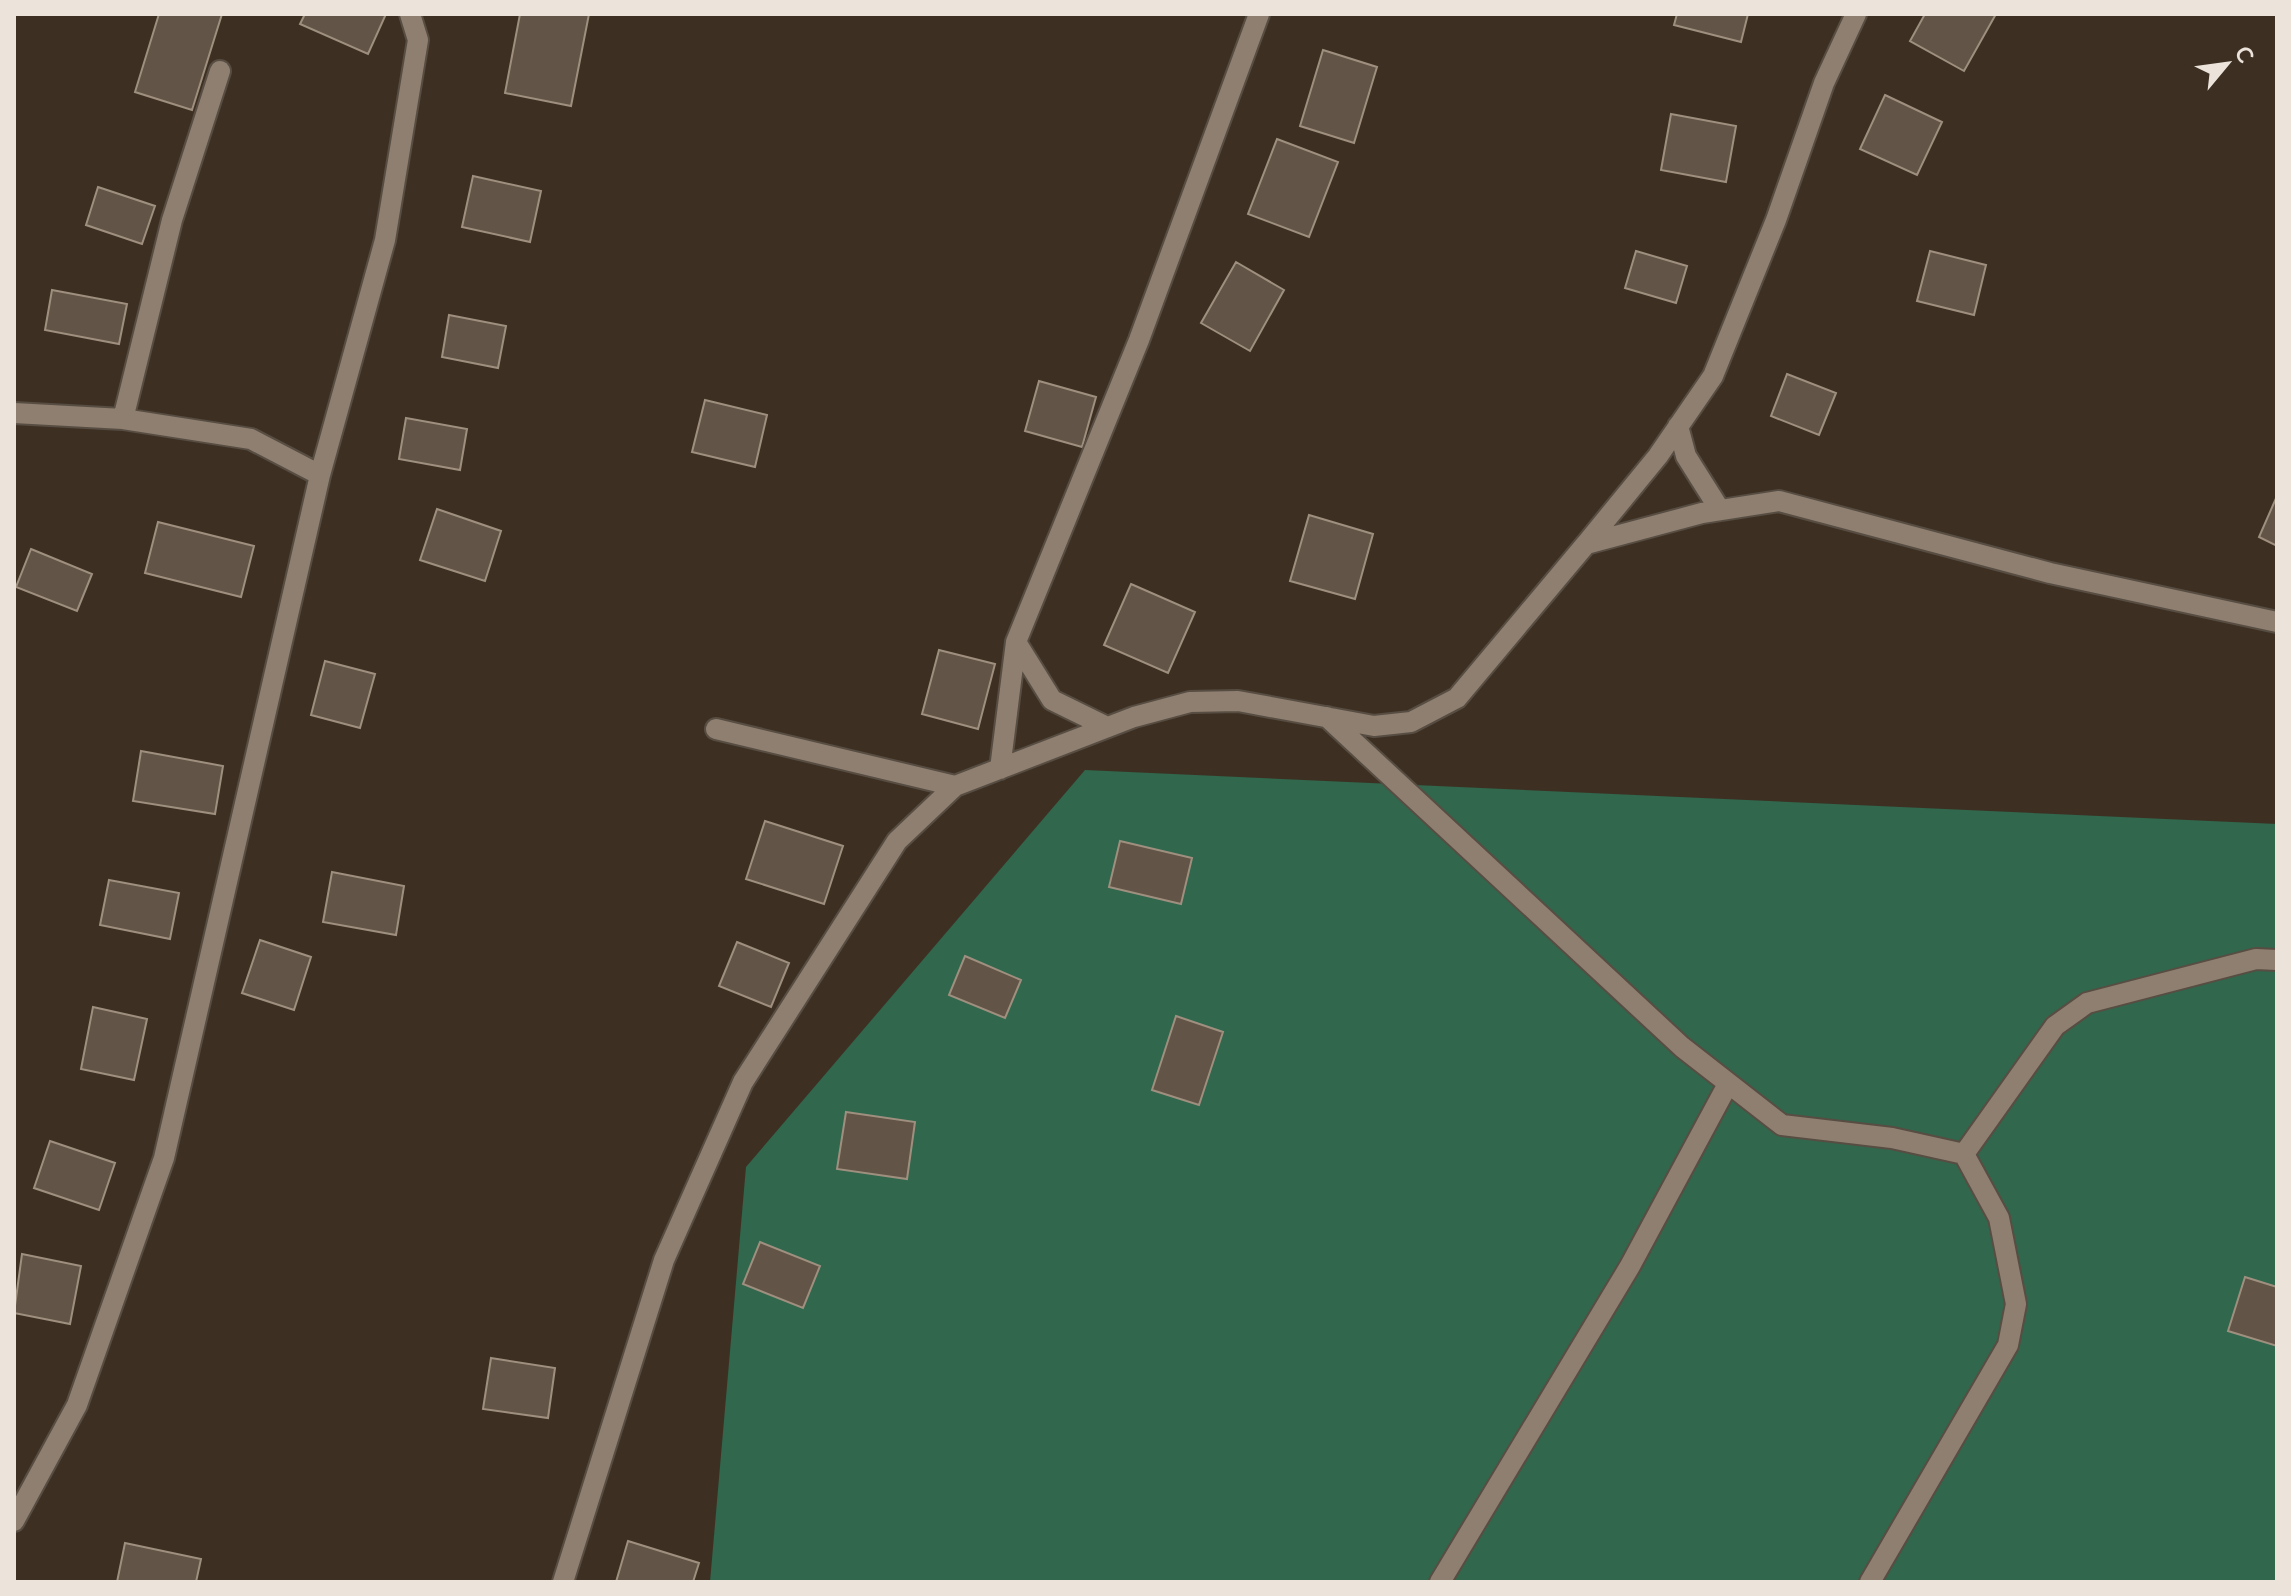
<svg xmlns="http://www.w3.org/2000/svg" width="2291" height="1596" viewBox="0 0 2291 1596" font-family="Lato,sans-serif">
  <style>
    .forest { fill: #31674d }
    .building { fill: #625446; stroke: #9e8f7f; stroke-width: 2 }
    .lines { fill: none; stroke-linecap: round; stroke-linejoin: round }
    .minor-casing { stroke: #584d42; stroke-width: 24 }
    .minor { stroke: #8e7f70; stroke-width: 20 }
  </style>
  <rect width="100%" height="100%" fill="#3d3023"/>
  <!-- forest -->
  <path class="forest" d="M 1085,770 L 2277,824 L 2277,1582 L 710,1582 L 746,1167 Z"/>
  <!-- building -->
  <path class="building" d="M 159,14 L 222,14 L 192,110 L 135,92 Z
    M 305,14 L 386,14 L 368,54 L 300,24 Z
    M 520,14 L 589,14 L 571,106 L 505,93 Z
    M 1677,14 L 1748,14 L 1741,42 L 1674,25 Z
    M 1925,14 L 1996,14 L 1964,71 L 1910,41 Z
    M 1323,50 L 1377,67 L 1354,143 L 1300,126 Z
    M 1885,95 L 1942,122 L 1917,175 L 1860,149 Z
    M 1671,114 L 1736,126 L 1726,182 L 1661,170 Z
    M 1277,139 L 1338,162 L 1309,237 L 1248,214 Z
    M 473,176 L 541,191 L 530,242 L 462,227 Z
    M 98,187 L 155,206 L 142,244 L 86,225 Z
    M 1636,251 L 1687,266 L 1676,303 L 1625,288 Z
    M 1930,251 L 1986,265 L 1974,315 L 1917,301 Z
    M 1236,262 L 1284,290 L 1250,351 L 1201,323 Z
    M 52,290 L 127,304 L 119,344 L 45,330 Z
    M 449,315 L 506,326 L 498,368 L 442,357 Z
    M 1787,374 L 1836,393 L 1819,435 L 1771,416 Z
    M 1039,381 L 1096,397 L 1082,447 L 1025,431 Z
    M 705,400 L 767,415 L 755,467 L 692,452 Z
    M 406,418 L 467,429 L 460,470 L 399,459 Z
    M 2277,496 L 2277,546 L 2259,537 Z
    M 437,509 L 501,531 L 485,581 L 420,560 Z
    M 1309,515 L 1373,534 L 1355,599 L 1290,581 Z
    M 158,522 L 254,546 L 241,597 L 145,573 Z
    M 31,549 L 92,574 L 77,611 L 16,587 Z
    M 1131,584 L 1195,612 L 1168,673 L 1104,645 Z
    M 939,650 L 995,664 L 978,729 L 922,714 Z
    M 325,661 L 375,674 L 360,728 L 311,715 Z
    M 141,751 L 223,766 L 215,814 L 133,801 Z
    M 765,821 L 843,846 L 824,904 L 746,879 Z
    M 1120,841 L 1192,858 L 1181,904 L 1109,887 Z
    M 332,872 L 404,886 L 396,935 L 323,922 Z
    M 109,880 L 179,893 L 170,939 L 100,925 Z
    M 260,940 L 311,957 L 294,1010 L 242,993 Z
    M 737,942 L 789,963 L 771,1007 L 719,986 Z
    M 965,956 L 1021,980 L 1005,1018 L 949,995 Z
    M 93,1007 L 147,1019 L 134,1080 L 81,1069 Z
    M 1176,1016 L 1223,1032 L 1199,1105 L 1152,1090 Z
    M 846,1112 L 915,1122 L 907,1179 L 837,1169 Z
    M 50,1141 L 115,1163 L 99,1210 L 34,1188 Z
    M 760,1242 L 820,1266 L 803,1308 L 743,1284 Z
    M 22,1254 L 81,1266 L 70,1324 L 14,1313 Z
    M 2245,1277 L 2277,1287 L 2277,1346 L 2228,1331 Z
    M 491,1358 L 555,1368 L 548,1418 L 483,1409 Z
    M 628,1541 L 699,1563 L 693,1582 L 616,1582 Z
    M 125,1543 L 201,1559 L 196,1582 L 117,1582 Z"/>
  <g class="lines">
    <defs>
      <path id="minor" d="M 220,71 L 172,220 L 123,419 L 251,439 L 320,475
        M 14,413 L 123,419
        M 1678,426 L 1686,456 L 1720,510
        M 1586,544 L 1658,456 L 1713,376 L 1776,220 L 1824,83 L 1856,14
        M 1016,642 L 1052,700 L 1107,727
        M 1327,717 L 1682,1047 L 1782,1125 L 1892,1138 L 1964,1154
        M 716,729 L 955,786
        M 1000,769 L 1016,642 L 1139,340 L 1259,14
        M 14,1521 L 77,1405 L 164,1158 L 320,475 L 385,240 L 418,40 L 410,14
        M 563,1582 L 664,1260 L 743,1082 L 897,841 L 955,786 L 1134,717 L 1190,702 L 1238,701 L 1374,726 L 1411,722 L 1457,698 L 1586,544 L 1702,513 L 1779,501 L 2050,573 L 2277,622
        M 1440,1582 L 1630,1266 L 1728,1084
        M 1870,1582 L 2008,1345 L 2016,1304 L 1999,1218 L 1964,1154 L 2055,1026 L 2087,1003 L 2256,959 L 2277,960"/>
    </defs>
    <!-- minor casing -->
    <use href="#minor" class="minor-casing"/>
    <!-- minor -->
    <use href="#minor" class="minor"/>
  </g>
  <!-- border -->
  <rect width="2291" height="1596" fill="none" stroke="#ece4db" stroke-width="32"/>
  <!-- north arrow -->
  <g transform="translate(2227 64) rotate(61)" stroke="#3d3023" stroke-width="6" paint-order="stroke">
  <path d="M0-6L14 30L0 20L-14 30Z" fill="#ece4db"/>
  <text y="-12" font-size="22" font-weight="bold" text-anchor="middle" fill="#ece4db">С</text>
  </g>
</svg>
